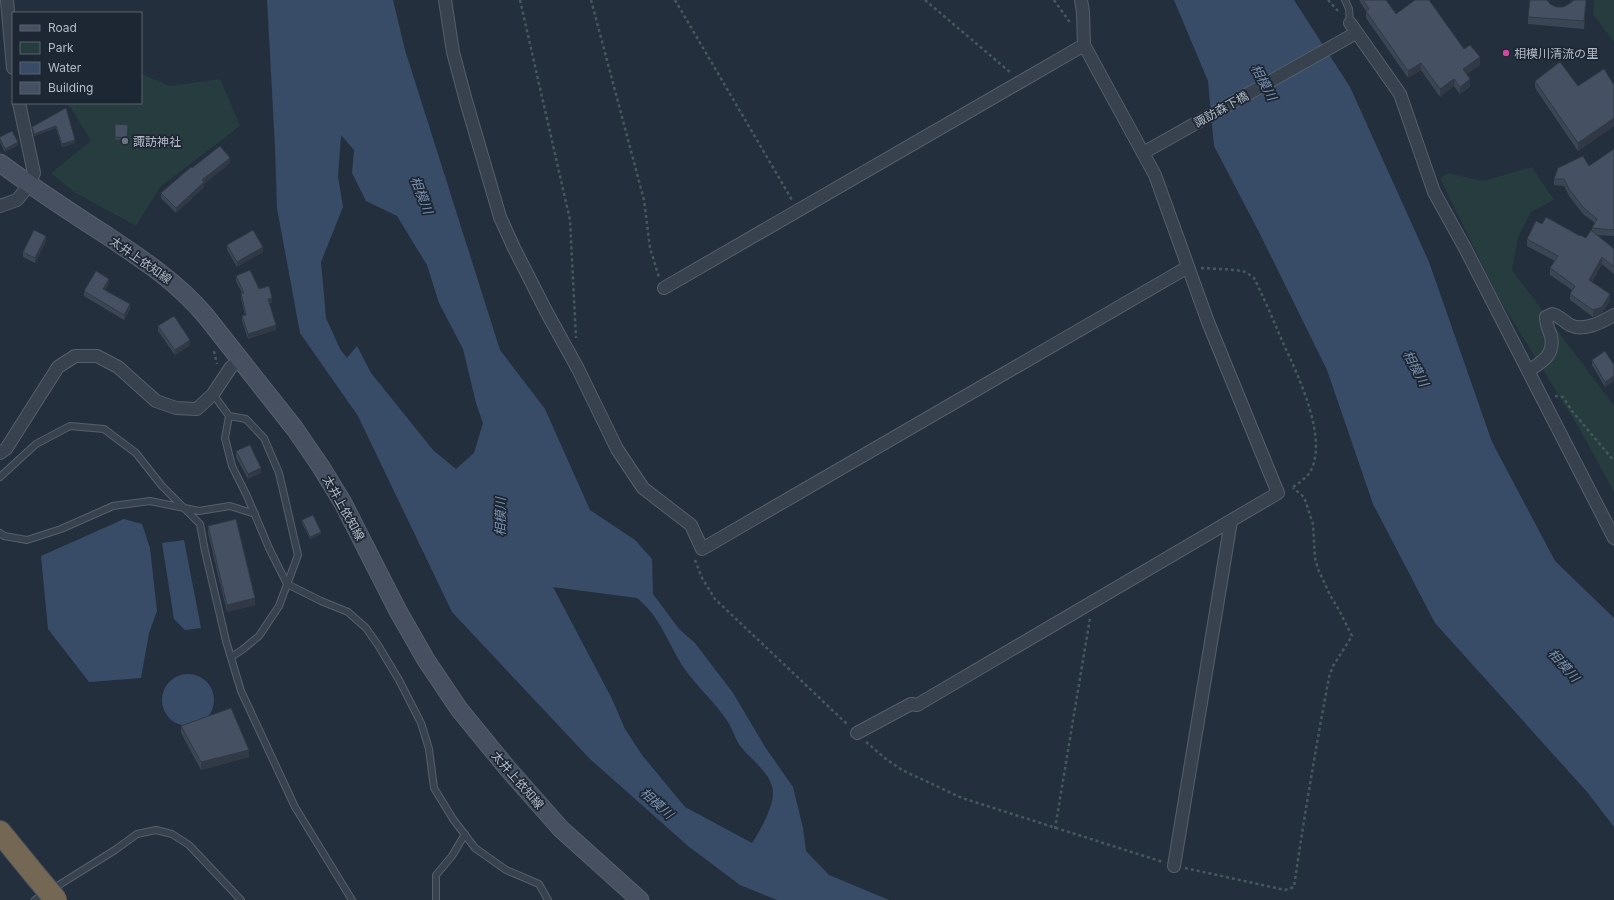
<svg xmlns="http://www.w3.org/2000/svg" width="1614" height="900" viewBox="0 0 1614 900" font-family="Inter,'Noto Sans JP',sans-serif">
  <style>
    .green { fill: #263c3f }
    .water { fill: #394c67; fill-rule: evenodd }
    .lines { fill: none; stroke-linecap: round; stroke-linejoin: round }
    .lane-casing { stroke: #565f6c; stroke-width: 8 }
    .street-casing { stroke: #565f6c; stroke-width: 14 }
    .secondary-casing { stroke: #565f6c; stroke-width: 19 }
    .highway-casing { stroke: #434c59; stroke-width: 24 }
    .path { stroke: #44595c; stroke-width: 2.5; stroke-dasharray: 3 3; stroke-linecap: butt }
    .lane { stroke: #38414e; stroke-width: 6 }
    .street { stroke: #38414e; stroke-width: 12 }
    .secondary { stroke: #465061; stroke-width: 17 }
    .highway { stroke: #746855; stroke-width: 22 }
    .highway-bridge-casing { stroke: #434c59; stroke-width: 24; stroke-linecap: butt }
    .highway-bridge { stroke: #746855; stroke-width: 22 }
    .wall { fill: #3b4654 }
    .shaded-wall { fill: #303945 }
    .building { fill: #455162; stroke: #303945 }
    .hotel-dot { fill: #d1479c; stroke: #1d2633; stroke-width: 1.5 }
    .worship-dot { fill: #6b7280; stroke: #1d2633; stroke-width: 1.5 }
    .labels { text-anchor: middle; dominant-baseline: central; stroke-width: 3.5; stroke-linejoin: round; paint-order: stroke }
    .poi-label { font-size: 12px; fill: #b4bcc9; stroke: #1d2633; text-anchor: start }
    .street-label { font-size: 12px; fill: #b4bcc9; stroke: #1d2633 }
    .water-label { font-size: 13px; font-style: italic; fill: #7c92b1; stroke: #1d2633 }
  </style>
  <rect width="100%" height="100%" fill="#242f3e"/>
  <!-- green -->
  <path class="green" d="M 1594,0 L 1614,0 L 1614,42 L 1593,14 Z
    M 141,74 L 170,86 L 220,79 L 240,126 L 160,187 L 136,226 L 74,192 L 51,173 L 91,141 L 71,108 L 65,103 L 141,103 Z
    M 1532,167 L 1554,200 L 1531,212 L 1518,237 L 1512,270 L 1614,406 L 1614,492 L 1579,428 L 1498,297 L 1440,178 L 1448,173 L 1483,181 Z"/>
  <!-- water -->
  <path class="water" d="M 267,0 L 393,0 L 405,50 L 500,350 L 545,409 L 590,510 L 635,540 L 652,559 L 653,594 L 679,629 L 695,643 L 733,693 L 765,747 L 793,787 L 803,828 L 806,851 L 829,875 L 889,900 L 777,900 L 740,885 L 688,846 L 590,759 L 452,612 L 358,416 L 300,333 L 277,208 L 275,146 ZM 341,135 L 354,150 L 352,173 L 366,201 L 397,216 L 427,265 L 439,303 L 463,349 L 476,403 L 483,423 L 474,453 L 456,469 L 433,450 L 371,373 L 357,346 L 347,358 L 340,349 L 326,318 L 321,262 L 343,207 L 338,177 ZM 553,587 L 637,598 C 661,617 668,644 684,668 C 697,687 716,703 728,722 C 733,730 735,739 741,747 C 751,760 773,774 773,793 C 773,808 760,831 752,843 L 685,807 L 642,755 L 625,729 L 612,699 Z
    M 1174,0 L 1294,0 L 1350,87 L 1429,262 L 1492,442 L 1555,561 L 1614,618 L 1614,827 L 1588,793 L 1435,623 L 1373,504 L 1327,370 L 1260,234 L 1214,146 L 1208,81 Z
    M 124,519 L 142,524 L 150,548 L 157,611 L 149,633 L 141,678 L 89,682 L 48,629 L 41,556 Z
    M 184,540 L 201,628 L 185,630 L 174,619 L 162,543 Z
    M162 700a26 26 0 1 1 52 0a26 26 0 1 1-52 0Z"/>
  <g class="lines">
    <defs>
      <path id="lane" d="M 1345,0 L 1349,9 L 1350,23
        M 213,394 L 229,416 L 225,438 L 232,466 L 247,496 L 269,548 L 287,584 L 321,601 L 348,612 L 366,628 L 378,645 L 399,680 L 421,723 L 429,749 L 434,788 L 453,819 L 475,848 L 506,870 L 539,884 L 548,900
        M 229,416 L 246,419 L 264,438 L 279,473 L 298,555 L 279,606 L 259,636 L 242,650 L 231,657
        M 0,477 L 36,444 L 70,426 L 104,429 L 136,453 L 162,486 L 200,524 L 205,551 L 226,641 L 241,691 L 295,807 L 352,900
        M 0,533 L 4,536 L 27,540 L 61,529 L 113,506 L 150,501 L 199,511 L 230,506 L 255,514
        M 35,900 L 115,850 L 137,834 L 156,830 L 172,834 L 189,845 L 241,900
        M 436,900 L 436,875 L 452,856 L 465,834"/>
      <path id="street" d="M 7,0 L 13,68
        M 445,0 L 453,52 L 466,101 L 500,217 L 514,248 L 546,311 L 578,369 L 617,449 L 643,488 L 691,525 L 702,549 L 1188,267
        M 1350,23 L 1400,94 L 1434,192 L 1465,248 L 1614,538
        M 1143,153 L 1356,33
        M 0,206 L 17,200 L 29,185 L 34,173 L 19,103
        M 664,288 L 1084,45
        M 1528,371 C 1542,362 1555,355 1551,336 C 1549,330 1546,325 1546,317 L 1552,314 C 1560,316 1563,321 1570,325 C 1584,332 1602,322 1614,315
        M 0,453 L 6,449 L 58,367 L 75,356 L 97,356 L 118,367 L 156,401 L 176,408 L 197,409 L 213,394 L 231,367 L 241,360
        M 857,733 L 911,704 L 917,705 L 1278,493 L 1208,322 L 1155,175 L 1084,45 L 1083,12 L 1081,0
        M 1174,866 L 1231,521"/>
      <path id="secondary" d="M 0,163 C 34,188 70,212 106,235 C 142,259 177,282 205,315 L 295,429 L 321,467 L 343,503 L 398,611 L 426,660 L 459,709 L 508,769 L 561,829 L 640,900"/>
      <path id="highway" d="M 0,832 L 35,875"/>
    </defs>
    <!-- lane casing -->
    <use href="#lane" class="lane-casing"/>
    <!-- street casing -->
    <use href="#street" class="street-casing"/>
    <!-- secondary casing -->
    <use href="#secondary" class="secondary-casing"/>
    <!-- highway casing -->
    <use href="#highway" class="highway-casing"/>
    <!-- path -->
    <path class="path" d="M 520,0 L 570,220 L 576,338
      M 591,0 L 644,200 L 650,248 L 659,277
      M 675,0 L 792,200
      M 925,0 L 1011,73
      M 1054,0 L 1071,24
      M 1328,0 L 1338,11
      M 1201,268 L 1236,270 L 1246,272 L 1254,278 C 1265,300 1274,322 1284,345 C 1298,375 1331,444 1308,475 C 1304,479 1297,485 1291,488
      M 214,351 L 217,364
      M 1555,396 L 1563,397 L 1572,411 L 1614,461
      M 695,560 L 702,578 L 715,599 L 848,725
      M 866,742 L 886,759 L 902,770 L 962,798 L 1163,862
      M 1055,829 L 1090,618
      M 1185,868 L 1285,890 L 1294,887 C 1304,817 1316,747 1329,677 L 1333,666 L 1352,636 L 1339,610 L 1330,595 L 1318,569 L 1315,558 L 1313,524 L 1304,497 L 1293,488"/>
    <!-- lane -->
    <use href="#lane" class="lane"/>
    <!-- street -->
    <use href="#street" class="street"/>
    <!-- secondary -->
    <use href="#secondary" class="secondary"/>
    <!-- highway -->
    <use href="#highway" class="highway"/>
    <defs>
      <path id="highway-bridge" d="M 35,875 L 56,900"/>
    </defs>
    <!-- highway-bridge casing -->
    <use href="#highway-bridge" class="highway-bridge-casing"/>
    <!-- highway-bridge -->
    <use href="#highway-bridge" class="highway-bridge"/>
  </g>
  <!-- wall -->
  <path class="wall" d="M 1359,0 L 1386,0 L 1396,14 L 1464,49 L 1480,65 L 1466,74 L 1470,87 L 1460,94 L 1454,86 L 1440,97 L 1421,70 L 1408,78 L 1366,18 L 1366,11 Z
    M 1586,0 L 1584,29 L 1528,24 L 1528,17 L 1550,4 L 1556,7 L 1563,7 Z
    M 1535,81 L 1578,86 L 1614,85 L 1614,126 L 1578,151 L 1535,88 Z
    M 66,108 L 75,143 L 62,147 L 56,128 L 34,136 L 32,127 Z
    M 115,124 L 128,125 L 127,140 L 115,140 Z
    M 0,137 L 18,145 L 5,152 L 0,142 Z
    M 1614,149 L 1614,236 L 1596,235 L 1614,249 L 1614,274 L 1602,264 L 1592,282 L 1610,301 L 1602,313 L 1593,317 L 1570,300 L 1570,294 L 1572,290 L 1550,275 L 1550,268 L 1555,261 L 1527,246 L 1527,239 L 1542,224 L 1586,238 L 1592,231 L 1592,228 L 1595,223 L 1583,214 L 1569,196 L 1564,186 L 1554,185 L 1554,179 L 1589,166 Z
    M 230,163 L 204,184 L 204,187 L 176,213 L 161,198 L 161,193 L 192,168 Z
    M 46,241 L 35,263 L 23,257 L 23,252 Z
    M 227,245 L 263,252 L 237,267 L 227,250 Z
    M 236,276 L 259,289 L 272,303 L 269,303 L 276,330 L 248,339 L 242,321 L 242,316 L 245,315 L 241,298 L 241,293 L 242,293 L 236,281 Z
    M 109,284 L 105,290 L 130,309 L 124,320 L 84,296 L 84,291 Z
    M 158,326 L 190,345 L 175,355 L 158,331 Z
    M 1592,360 L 1614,365 L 1614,381 L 1605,387 L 1592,365 Z
    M 236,451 L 261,473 L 248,479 L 236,457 Z
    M 302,520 L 321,534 L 310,539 L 302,523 Z
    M 208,526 L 255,605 L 227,612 L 208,533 Z
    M 181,726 L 249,757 L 201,770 L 181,733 Z"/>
  <!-- shaded-wall -->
  <path class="shaded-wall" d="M 1586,0 L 1584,29 L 1584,21 Z
    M 1480,57 L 1480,65 L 1463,77 L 1463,69 Z
    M 1421,63 L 1421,70 L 1408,78 L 1408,71 Z
    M 1454,79 L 1454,86 L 1440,97 L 1440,89 Z
    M 1470,79 L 1470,87 L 1460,94 L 1460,87 Z
    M 1614,118 L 1614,126 L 1578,151 L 1578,143 Z
    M 56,126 L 56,128 L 34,136 L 34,134 Z
    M 75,140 L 75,143 L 62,147 L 62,144 Z
    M 18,142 L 18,145 L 5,152 L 5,149 Z
    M 230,158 L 230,163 L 204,184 L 204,187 L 176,213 L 176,208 L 202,180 Z
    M 46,236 L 46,241 L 35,263 L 35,258 Z
    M 263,247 L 263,252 L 237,267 L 237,262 Z
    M 1602,257 L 1602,264 L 1589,286 L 1589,280 Z
    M 109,279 L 109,284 L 103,294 L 103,289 Z
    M 1610,294 L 1610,301 L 1602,313 L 1593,317 L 1593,310 Z
    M 272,298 L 272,303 L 268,304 L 268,299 Z
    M 130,304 L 130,309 L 124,320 L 124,315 Z
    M 276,325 L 276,330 L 248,339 L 248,334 Z
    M 190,340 L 190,345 L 175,355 L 175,350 Z
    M 1614,376 L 1614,381 L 1605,387 L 1605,382 Z
    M 261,468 L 261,473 L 248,479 L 248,474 Z
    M 321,532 L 321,534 L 310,539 L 310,537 Z
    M 255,598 L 255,605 L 227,612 L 227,605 Z
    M 249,750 L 249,757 L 201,770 L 201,762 Z"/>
  <!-- building -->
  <path class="building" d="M 1363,0 L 1386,0 L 1396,14 L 1415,0 L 1429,0 L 1464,49 L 1470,45 L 1480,57 L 1463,69 L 1470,79 L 1460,87 L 1454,79 L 1440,89 L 1421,63 L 1408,71 L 1366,11 L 1369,9 Z
    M 1530,0 L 1547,0 L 1550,4 L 1556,7 L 1563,7 L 1569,4 L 1574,0 L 1586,0 L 1584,21 L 1528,17 Z
    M 1560,62 L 1578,86 L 1604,69 L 1614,85 L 1614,118 L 1578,143 L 1535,81 Z
    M 66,108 L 75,140 L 62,144 L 56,126 L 34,134 L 32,127 Z
    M 115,124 L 128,125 L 127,138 L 115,137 Z
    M 12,131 L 18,142 L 5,149 L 0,139 L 0,137 Z
    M 220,146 L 230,158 L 202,180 L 204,182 L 176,208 L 161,193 L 191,167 L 192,168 Z
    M 1614,149 L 1614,230 L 1592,228 L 1597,219 L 1583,207 L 1569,189 L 1564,179 L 1554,179 L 1558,168 L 1583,156 L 1589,166 Z
    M 1546,217 L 1580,236 L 1580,235 L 1586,238 L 1591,230 L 1614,249 L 1614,267 L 1602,257 L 1589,280 L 1610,294 L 1602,307 L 1593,310 L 1570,294 L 1575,286 L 1550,268 L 1558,256 L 1527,239 L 1536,221 L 1542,224 Z
    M 34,230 L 46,236 L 35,258 L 23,252 Z
    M 253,230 L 263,247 L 237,262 L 227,245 Z
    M 250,270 L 259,289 L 269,286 L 272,298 L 268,299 L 276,325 L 248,334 L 242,316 L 246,315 L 241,293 L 244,293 L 236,276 Z
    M 96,271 L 109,279 L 103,289 L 130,304 L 124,315 L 84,291 Z
    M 174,316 L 190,340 L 175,350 L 158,326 Z
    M 1605,351 L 1614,365 L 1614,376 L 1605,382 L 1592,360 Z
    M 250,445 L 261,468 L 248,474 L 236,451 Z
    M 313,515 L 321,532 L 310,537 L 302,520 Z
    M 236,519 L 255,598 L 227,605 L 208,526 Z
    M 231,708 L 249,750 L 201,762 L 181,726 Z"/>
  <!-- markers -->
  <circle class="hotel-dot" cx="1506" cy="53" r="4"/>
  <circle class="worship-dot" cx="125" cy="141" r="4"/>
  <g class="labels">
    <!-- poi labels -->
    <g class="poi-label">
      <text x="1514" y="53">相模川清流の里</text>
      <text x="133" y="141">諏訪神社</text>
    </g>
    <!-- street labels -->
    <g class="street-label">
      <text transform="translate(1221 109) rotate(-29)">諏訪森下橋</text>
      <text transform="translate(141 260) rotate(35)">太井上依知線</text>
      <text transform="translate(344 508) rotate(61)">太井上依知線</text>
      <text transform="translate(518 780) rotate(49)">太井上依知線</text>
    </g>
    <!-- water labels -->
    <g class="water-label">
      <text transform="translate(1264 82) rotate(62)">相模川</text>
      <text transform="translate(422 195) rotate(69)">相模川</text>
      <text transform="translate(1416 368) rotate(62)">相模川</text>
      <text transform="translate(500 517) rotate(-89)">相模川</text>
      <text transform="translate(1564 665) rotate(48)">相模川</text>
      <text transform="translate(657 803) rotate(42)">相模川</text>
    </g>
  </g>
  <!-- legend -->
  <rect x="12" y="12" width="130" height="92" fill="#1d2633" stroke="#59626f"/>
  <rect x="20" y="25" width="20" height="6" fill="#465061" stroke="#59626f"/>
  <text x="48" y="32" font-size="12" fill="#b4bcc9">Road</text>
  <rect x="20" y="42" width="20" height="12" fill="#263c3f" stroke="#59626f"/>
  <text x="48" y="52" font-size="12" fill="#b4bcc9">Park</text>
  <rect x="20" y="62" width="20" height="12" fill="#394c67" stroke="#59626f"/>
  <text x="48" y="72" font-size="12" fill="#b4bcc9">Water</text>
  <rect x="20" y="82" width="20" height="12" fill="#455162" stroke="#59626f"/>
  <text x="48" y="92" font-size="12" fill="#b4bcc9">Building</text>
</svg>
